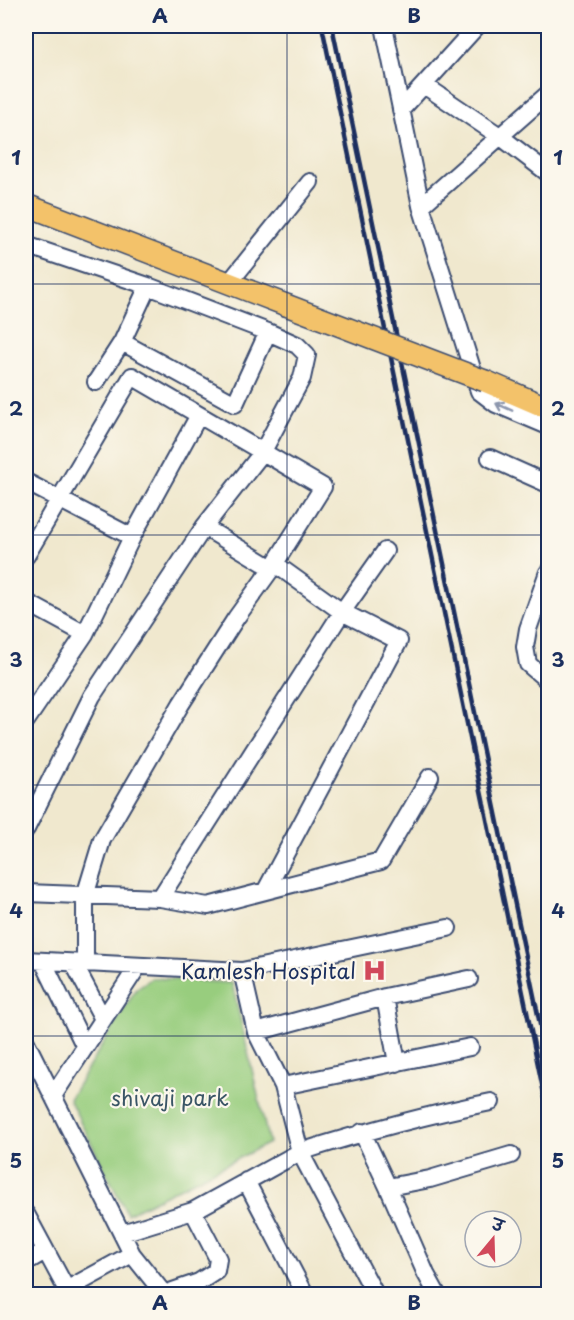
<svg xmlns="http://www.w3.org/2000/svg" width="574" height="1320" viewBox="0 0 574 1320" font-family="'Playpen Sans','Playpen Sans Deva',sans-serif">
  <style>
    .green { fill: #98cd7e; stroke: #5a7e6e; stroke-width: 1.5 }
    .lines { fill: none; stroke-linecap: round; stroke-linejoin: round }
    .minor-casing { stroke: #3b4b6f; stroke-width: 20 }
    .major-casing { stroke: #3b4b6f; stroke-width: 24 }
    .minor { stroke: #fff; stroke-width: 16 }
    .major { stroke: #f3c26a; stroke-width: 21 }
    .rail { stroke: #1b2f5e; stroke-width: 4.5 }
    .major-bridge-casing { stroke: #3b4b6f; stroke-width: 24; stroke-linecap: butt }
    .major-bridge { stroke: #f3c26a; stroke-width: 21 }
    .oneway { stroke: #8d97ae }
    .grid { fill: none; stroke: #1b2f5e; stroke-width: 1.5; stroke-opacity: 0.55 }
    .labels { text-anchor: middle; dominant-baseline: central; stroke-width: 4.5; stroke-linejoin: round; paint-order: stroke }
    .poi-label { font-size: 21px; fill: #1b2f5e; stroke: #fbf7ec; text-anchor: end }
    .park-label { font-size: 21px; fill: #3a5666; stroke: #fbf7ec }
    .neatline { fill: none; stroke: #1b2f5e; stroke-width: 2 }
    .grid-label { font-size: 20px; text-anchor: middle; font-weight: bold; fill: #1b2f5e }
  </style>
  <rect width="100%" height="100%" fill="#fbf7ec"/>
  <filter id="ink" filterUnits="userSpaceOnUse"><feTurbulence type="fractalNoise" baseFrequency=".0167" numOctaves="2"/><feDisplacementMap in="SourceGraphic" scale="12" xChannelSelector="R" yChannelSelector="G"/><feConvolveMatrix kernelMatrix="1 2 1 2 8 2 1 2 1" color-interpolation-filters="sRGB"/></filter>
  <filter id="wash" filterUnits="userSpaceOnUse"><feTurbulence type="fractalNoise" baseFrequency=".008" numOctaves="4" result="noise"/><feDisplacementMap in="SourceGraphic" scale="24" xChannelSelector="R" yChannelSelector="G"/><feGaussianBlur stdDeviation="1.35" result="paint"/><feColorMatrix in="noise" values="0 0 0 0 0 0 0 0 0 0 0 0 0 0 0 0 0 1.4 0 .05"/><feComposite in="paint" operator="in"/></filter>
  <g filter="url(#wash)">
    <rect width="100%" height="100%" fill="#f0e8ce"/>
    <!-- green -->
    <path class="green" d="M 152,978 L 232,983 L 269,1143 L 127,1214 L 69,1099 L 137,988 Z"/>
  </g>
  <g filter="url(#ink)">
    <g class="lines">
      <defs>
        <path id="minor" d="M 384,26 L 421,206 L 479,391 L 496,404 L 548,426
          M 424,85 L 501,137 L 548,173
          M 401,110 L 477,26
          M 421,206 L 548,94
          M 26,245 L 148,286 L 268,332 L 297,345 L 307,355 L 302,378 L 262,453 L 204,527 L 92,696 L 26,829
          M 229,283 L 310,182
          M 122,342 L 235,404 L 268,332
          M 96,382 L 122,342 L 148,286
          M 490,458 L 548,484
          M 26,482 L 132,537
          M 204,527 L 272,568 L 278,566 L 342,612 L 399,641 L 266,890
          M 26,556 L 132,376 L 323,487 L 272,568 L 236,618 L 181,704 L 102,840 L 85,896 L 85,964
          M 548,572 L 528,629 L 525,647 L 528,664 L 548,681
          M 26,602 L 85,634
          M 26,721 L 85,634 L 132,537 L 199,415
          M 26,893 L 160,898 L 208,906 L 381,861 L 430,777
          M 160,898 L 342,612 L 385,551
          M 26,960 L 242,971 L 256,1032 L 283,1086 L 300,1152 L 193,1211 L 122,1233
          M 43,961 L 85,1047
          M 74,964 L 103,1019
          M 242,971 L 448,928
          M 385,997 L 397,1063
          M 256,1032 L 385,997 L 469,979
          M 26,1042 L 132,1254 L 164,1294
          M 283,1086 L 470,1047
          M 53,1096 L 138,966
          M 362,1132 L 388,1187 L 426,1274 L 437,1294
          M 246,1181 L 305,1294
          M 388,1187 L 430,1179 L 511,1155
          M 26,1214 L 69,1294
          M 26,1262 L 45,1251
          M 66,1290 L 132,1254
          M 164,1294 L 199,1282 L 216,1271 L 218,1259 L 193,1211
          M 375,1294 L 300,1152 C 363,1132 426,1115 491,1102"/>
        <path id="major" d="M 26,205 L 286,305
          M 485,381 L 548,408"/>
      </defs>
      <!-- minor casing -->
      <use href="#minor" class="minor-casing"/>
      <!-- major casing -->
      <use href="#major" class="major-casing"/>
      <!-- minor -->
      <use href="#minor" class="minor"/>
      <!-- major -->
      <use href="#major" class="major"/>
      <!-- rail -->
      <path class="rail" d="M 322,26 L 548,1113
        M 332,26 L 548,1063"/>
      <defs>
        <path id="major-bridge" d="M 286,305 L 485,381"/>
      </defs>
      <!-- major-bridge casing -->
      <use href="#major-bridge" class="major-bridge-casing"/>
      <!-- major-bridge -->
      <use href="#major-bridge" class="major-bridge"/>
    </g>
    <!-- one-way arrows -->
    <defs><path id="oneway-shaft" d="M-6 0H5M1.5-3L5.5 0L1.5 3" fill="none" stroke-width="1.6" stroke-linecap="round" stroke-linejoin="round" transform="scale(1.5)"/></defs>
    <use class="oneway" href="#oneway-shaft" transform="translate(504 407) rotate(-156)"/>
  </g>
  <!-- grid -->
  <path class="grid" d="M 287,26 L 287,1294M 26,284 L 548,284M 26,535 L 548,535M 26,785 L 548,785M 26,1036 L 548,1036"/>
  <!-- icons -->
  <defs>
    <symbol id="hospital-bare" viewBox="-9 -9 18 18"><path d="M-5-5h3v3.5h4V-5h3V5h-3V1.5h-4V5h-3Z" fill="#d1495b" stroke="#fbf7ec" stroke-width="2.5" paint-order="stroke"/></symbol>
  </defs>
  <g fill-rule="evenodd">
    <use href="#hospital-bare" x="358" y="954" width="33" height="33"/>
  </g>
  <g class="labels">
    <!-- poi labels -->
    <g class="poi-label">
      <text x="356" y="970">Kamlesh Hospital</text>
    </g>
    <!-- park labels -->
    <g class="park-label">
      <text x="170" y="1097">shivaji park</text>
    </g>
  </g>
  <!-- margin -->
  <rect width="574" height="1320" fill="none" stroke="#fbf7ec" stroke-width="66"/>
  <!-- north arrow -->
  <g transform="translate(493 1239) rotate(19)"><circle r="28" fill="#fbf7ec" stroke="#a1a7b3" stroke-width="1.5"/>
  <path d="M0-4.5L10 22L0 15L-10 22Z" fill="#d1495b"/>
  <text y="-9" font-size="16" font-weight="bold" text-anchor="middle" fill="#1b2f5e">उ</text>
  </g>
  <rect x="33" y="33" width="508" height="1254" class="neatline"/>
  <g class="grid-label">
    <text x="160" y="23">A</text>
    <text x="414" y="23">B</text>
    <text x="16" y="165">1</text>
    <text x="558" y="165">1</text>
    <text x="16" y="416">2</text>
    <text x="558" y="416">2</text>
    <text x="16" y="667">3</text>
    <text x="558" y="667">3</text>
    <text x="16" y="918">4</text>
    <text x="558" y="918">4</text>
    <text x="16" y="1168">5</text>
    <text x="558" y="1168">5</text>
    <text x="160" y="1310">A</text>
    <text x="414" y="1310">B</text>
  </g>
</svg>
